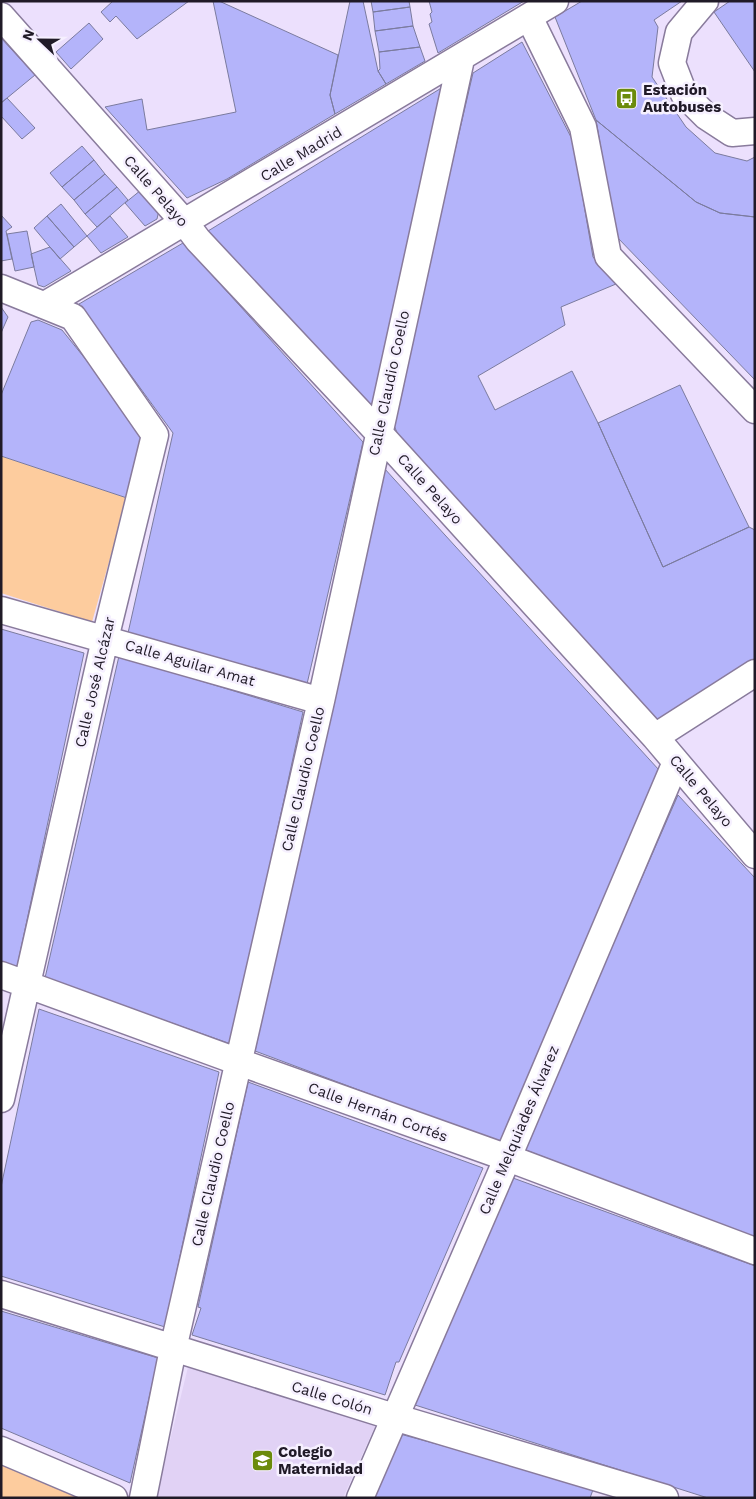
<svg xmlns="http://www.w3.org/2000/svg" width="756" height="1499" viewBox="0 0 756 1499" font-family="'Work Sans',sans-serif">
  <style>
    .built { fill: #e1d2f5 }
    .green { fill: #fdcc9e }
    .building { fill: #b4b4fa; stroke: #7b7b9e }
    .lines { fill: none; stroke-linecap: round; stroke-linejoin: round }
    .minor-casing { stroke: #897b9c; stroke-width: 29 }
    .minor { stroke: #fff; stroke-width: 26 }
    .labels { text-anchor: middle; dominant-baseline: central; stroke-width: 5; stroke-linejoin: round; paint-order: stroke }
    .poi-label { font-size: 15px; font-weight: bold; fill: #201a27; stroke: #f6f0ff; text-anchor: start }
    .street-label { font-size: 15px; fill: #201a27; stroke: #f6f0ff }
  </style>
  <rect width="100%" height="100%" fill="#ece0fd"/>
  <!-- built -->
  <path class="built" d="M 188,1367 L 376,1424 L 343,1498 L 156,1498 Z"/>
  <!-- green -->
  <path class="green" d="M 1,456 L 127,498 L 92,622 L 1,593 Z
    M 1,1450 L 114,1498 L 1,1498 Z"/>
  <!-- building -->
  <path class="building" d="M 113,1 L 189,1 L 137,39 L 116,16 L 110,22 L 101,12 Z
    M 213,1 L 219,1 L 338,55 L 330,95 L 335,114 L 227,179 L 187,198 L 105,107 L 142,99 L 147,130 L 236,112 Z
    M 350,1 L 363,1 L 378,71 L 386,84 L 335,114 L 330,95 Z
    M 371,1 L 409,1 L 410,7 L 373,12 Z
    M 429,1 L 524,1 L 438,53 L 429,24 L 432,22 L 430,14 L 432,12 Z
    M 582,1 L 682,1 L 654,20 L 658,27 L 652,77 L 686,127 L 715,153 L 747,161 L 755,157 L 755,217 L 720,213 L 696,202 L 596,120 L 555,17 Z
    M 730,1 L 755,1 L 755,72 L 714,12 Z
    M 410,7 L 413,26 L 375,31 L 373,12 Z
    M 89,23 L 103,39 L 71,69 L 56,52 Z
    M 413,26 L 420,47 L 379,52 L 375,31 Z
    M 1,38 L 35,75 L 1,103 Z
    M 522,42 L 573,141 L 593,257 L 616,284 L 561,307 L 565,325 L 478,376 L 495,410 L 572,371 L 598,423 L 663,567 L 749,527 L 755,530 L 755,660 L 657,724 L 403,446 L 392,421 L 473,73 Z
    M 420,47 L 425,61 L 386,84 L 378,71 L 380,69 L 379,52 Z
    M 443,87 L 371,409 L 208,231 Z
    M 7,98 L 35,128 L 22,139 L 1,116 L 1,103 Z
    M 596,120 L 696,202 L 720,213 L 755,217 L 755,380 L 616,236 Z
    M 82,146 L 94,160 L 62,187 L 50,173 Z
    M 94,160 L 105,174 L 74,200 L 62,187 Z
    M 105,174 L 117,187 L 85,214 L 74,200 Z
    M 117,187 L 128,200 L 97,227 L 85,214 Z
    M 141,190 L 159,210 L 157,219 L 145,226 L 125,203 Z
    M 61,204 L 87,236 L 74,247 L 47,216 Z
    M 1,215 L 12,227 L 6,231 L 12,259 L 1,261 Z
    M 47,216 L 74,247 L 60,259 L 34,228 Z
    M 110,216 L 128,237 L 101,253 L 87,236 Z
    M 27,231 L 34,267 L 15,271 L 7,234 Z
    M 183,243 L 363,442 L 307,684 L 128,633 L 173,433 L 79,304 Z
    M 50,247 L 71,271 L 44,287 L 38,285 L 31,254 Z
    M 1,307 L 8,317 L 1,333 Z
    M 38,320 L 62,330 L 145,433 L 127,498 L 1,456 L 1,395 L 31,322 Z
    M 680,385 L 749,527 L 663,567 L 598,423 Z
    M 384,468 L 659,770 L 500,1143 L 255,1051 Z
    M 1,629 L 84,653 L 17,967 L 1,961 Z
    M 119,656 L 303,712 L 231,1044 L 45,978 Z
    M 678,795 L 755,878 L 755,1238 L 523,1149 Z
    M 39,1009 L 219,1072 L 165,1327 L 1,1276 L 1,1187 Z
    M 248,1082 L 483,1168 L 399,1362 L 396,1362 L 385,1395 L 192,1335 L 201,1308 L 198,1307 Z
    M 513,1178 L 755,1266 L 755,1498 L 708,1498 L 415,1405 Z
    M 1,1311 L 158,1358 L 130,1483 L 1,1428 Z
    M 400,1434 L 594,1487 L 590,1498 L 372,1498 Z"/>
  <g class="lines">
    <defs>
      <path id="minor" d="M 705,1 L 679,32 L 672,63 L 684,94 L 706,116 L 732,133 L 755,131
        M 1,16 L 185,223 L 198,240 L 378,432 L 655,737 L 755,855
        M 529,17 L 583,127 L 608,256 L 755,410
        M 1,288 L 73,317 L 155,435 L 105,639 L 1,1099
        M 45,305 L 555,1
        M 1,610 L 321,701
        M 655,737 L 755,673
        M 1,975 L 239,1062 L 508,1158 L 755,1251
        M 1,1294 L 394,1417 L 665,1498
        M 1,1450 L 114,1498
        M 143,1498 L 173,1349 L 321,701 L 461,59
        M 360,1498 L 514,1143 L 676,762"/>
    </defs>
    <!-- minor casing -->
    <use href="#minor" class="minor-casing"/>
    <!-- minor -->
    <use href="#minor" class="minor"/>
  </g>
  <!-- icons -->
  <defs>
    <symbol id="bus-square" viewBox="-11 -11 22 22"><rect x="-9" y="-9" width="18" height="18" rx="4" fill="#6b8b0b" stroke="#f6f0ff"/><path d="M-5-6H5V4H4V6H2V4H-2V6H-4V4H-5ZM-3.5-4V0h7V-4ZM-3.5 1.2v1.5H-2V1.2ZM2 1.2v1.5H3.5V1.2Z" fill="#fff"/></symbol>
    <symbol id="school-square" viewBox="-11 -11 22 22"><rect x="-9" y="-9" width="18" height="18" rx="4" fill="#6b8b0b" stroke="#f6f0ff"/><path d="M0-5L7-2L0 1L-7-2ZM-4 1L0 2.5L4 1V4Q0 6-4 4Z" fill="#fff"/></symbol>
  </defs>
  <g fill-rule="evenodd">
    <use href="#bus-square" x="614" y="86" width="25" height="25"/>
    <use href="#school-square" x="250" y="1448" width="25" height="25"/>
  </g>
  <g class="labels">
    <!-- poi labels -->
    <g class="poi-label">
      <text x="643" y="90">Estación<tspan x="643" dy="17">Autobuses</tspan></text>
      <text x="278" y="1452">Colegio<tspan x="278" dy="17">Maternidad</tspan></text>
    </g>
    <!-- street labels -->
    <g class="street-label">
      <text transform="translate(301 154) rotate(-31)">Calle Madrid</text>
      <text transform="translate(156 191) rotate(49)">Calle Pelayo</text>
      <text transform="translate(389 383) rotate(-78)">Calle Claudio Coello</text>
      <text transform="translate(430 489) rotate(48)">Calle Pelayo</text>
      <text transform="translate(190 663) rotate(16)">Calle Aguilar Amat</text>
      <text transform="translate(95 682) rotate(-77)">Calle José Alcázar</text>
      <text transform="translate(303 779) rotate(-77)">Calle Claudio Coello</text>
      <text transform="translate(701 791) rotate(50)">Calle Pelayo</text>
      <text transform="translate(378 1112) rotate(20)">Calle Hernán Cortés</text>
      <text transform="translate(519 1130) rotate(-67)">Calle Melquiades Álvarez</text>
      <text transform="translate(213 1174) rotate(-77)">Calle Claudio Coello</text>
      <text transform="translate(332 1398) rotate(17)">Calle Colón</text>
    </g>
  </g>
  <!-- border -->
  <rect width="756" height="1499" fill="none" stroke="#201a27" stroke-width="5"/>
  <!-- north arrow -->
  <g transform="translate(40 40) rotate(292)" stroke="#f6f0ff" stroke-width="4" paint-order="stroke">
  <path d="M0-4L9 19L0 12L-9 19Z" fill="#201a27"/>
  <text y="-8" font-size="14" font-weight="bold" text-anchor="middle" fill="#201a27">N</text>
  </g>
</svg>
